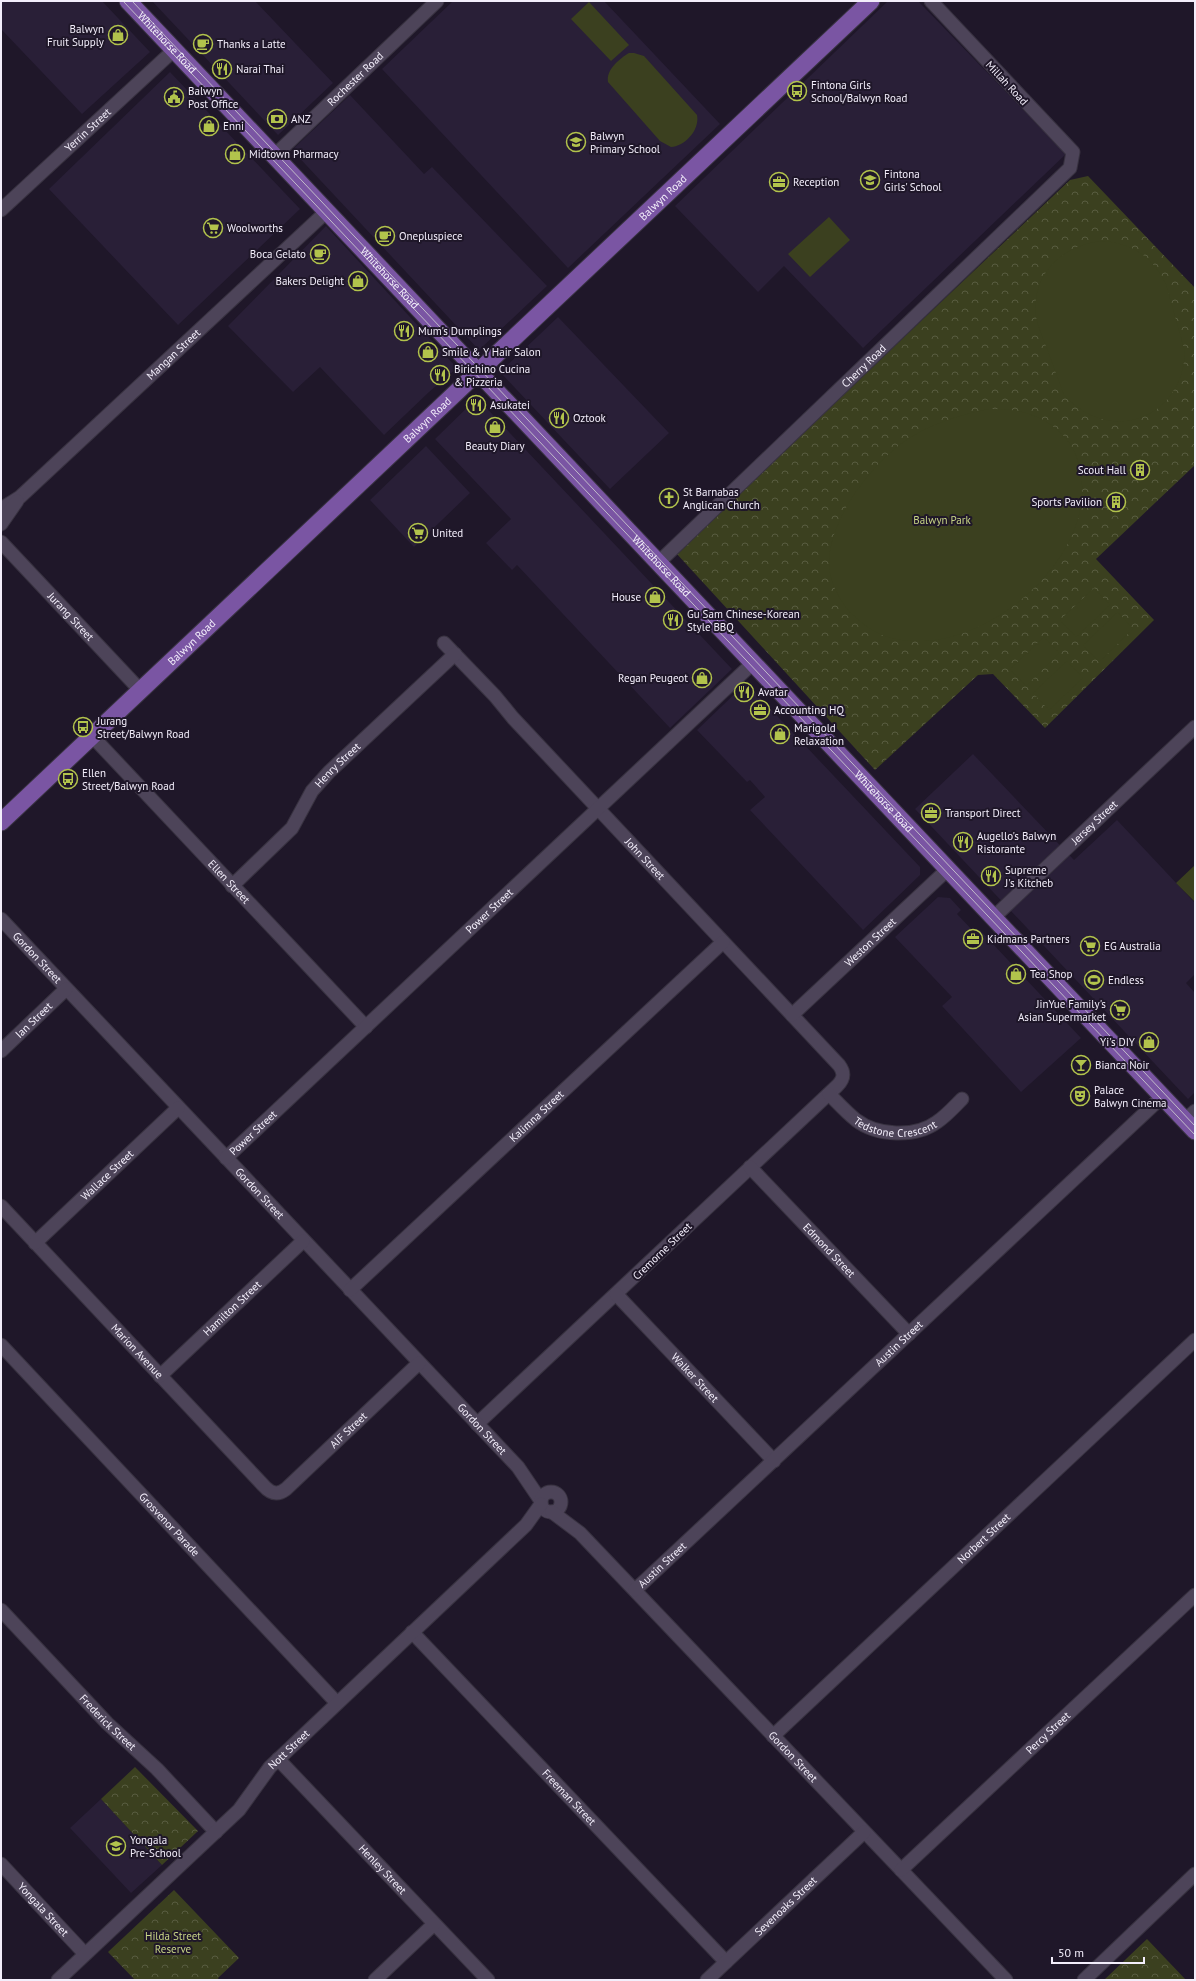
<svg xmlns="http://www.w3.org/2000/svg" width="1196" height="1981" viewBox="0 0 1196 1981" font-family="'PT Sans',sans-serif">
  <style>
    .built { fill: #291f37 }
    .park { fill: url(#park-crowns) }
    .pitch { fill: #3b401f }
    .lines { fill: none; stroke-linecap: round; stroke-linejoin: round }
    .minor-casing { stroke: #383240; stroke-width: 15 }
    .major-casing { stroke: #383240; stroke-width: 19 }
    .minor { stroke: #4d4459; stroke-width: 13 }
    .major { stroke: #7a55a3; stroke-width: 17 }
    .tram { stroke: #c1bbc9; stroke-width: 1 }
    .labels { text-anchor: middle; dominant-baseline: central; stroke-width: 4; stroke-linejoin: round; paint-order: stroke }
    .poi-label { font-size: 11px; fill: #f3eefb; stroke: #1f1729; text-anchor: start }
    .street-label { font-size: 11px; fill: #f3eefb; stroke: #1f1729 }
    .park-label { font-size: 11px; fill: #c8d586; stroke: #1f1729 }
  </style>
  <defs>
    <pattern id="park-crowns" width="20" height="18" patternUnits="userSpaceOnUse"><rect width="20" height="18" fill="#3b401f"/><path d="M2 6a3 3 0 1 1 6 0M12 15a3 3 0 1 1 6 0" fill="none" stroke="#585c40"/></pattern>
  </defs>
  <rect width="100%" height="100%" fill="#1f1729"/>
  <!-- built -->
  <path class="built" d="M 1,1 L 102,1 L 150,52 L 82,114 L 1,29 Z
    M 152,1 L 255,1 L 333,83 L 278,135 Z
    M 453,1 L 604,1 L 720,124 L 568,268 L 382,69 Z
    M 888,1 L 918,1 L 1066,154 L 863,348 L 784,266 L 758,292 L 675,206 Z
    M 170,72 L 300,209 L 178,325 L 49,189 Z
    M 350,95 L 424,174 L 432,167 L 547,286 L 479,350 L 292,150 Z
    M 326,226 L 457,368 L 429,392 L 384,435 L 320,367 L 293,392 L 228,326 Z
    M 558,317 L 669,433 L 610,489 L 500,372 Z
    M 477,398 L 732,669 L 670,728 L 517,565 L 512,570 L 486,543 L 511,519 L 435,439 Z
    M 426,446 L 470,493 L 414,547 L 370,500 Z
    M 746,683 L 920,867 L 920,875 L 863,930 L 750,810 L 765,797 L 750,780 L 747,782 L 697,730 Z
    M 973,754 L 1074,860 L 1117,820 L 1195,903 L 1195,974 L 1186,983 L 1195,993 L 1195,1092 L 1188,1099 L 915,809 Z
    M 938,897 L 950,898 L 961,910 L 957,914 L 976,934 L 980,930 L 1081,1038 L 1021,1092 L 942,1006 L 952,997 L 895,937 Z
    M 101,1799 L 162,1865 L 131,1893 L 70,1828 Z"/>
  <!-- park -->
  <path class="park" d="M 1088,176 L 1195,288 L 1195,465 L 1096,559 L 1154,620 L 1045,728 L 993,674 L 978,675 L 875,770 L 676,553 L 1070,180 Z
    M 135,1767 L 198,1831 L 162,1865 L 101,1799 Z
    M 174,1890 L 239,1958 L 218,1978 L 219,1980 L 135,1980 L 108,1952 Z
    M 1147,1939 L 1186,1980 L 1104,1980 Z"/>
  <!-- pitch -->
  <path class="pitch" d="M 589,2 L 629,45 L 611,61 L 571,19 Z
    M 629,53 L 634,53 L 644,56 L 697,115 C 700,130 685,146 671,147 L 660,141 L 608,82 C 606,70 619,59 629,53 Z
    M 829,217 L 850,240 L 810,277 L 788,254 Z
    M 1102,241 C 1132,243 1153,257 1166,284 L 1185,352 C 1182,420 1109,445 1064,395 C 1058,379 1052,362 1046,346 C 1042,336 1038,327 1036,317 C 1031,274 1062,245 1102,241 Z
    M 989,409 C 1016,408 1042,414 1062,434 C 1076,449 1081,465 1082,485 C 1086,561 996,639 923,641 C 894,642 873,635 852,614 C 840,602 829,581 829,563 C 829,518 874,460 911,437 C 935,422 961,415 989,409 Z
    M 1094,588 L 1110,605 L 1076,637 L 1060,620 Z
    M 1118,612 L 1133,629 L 1099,662 L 1083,645 Z
    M 1044,637 L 1059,653 L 1026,686 L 1010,669 Z
    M 1067,661 L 1083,678 L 1049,710 L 1033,693 Z
    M 1195,865 L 1195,902 L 1176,883 Z"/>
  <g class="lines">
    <defs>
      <g id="minor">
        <path id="s1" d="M 274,156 L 437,1"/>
        <path id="s2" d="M 1,210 L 174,50"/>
        <path id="s3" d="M 1,509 L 20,497 L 326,212"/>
        <path d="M 1,524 L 17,501"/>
        <path id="s4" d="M 1,542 L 141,691"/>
        <path id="s5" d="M 658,563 L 1070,168 L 1073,152 L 931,1"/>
        <path id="s6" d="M 444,643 L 495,696 L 513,718 L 839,1065 C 845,1073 844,1079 837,1086 L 477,1424"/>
        <path id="s7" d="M 92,736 L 366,1027"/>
        <path id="s8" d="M 232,886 L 292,828 L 312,791 L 329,772 L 455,654"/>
        <path id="s9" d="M 994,917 L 1195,727"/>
        <path id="s10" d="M 1,919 L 518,1467 L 541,1501"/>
        <path id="s11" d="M 792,1015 L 948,869"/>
        <path id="s12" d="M 1,1051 L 66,989"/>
        <path id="s13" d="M 829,1094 C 838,1103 846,1112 856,1120 C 877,1136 915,1138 937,1122 C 946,1116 954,1107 962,1099"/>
        <path d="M 1185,1120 L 1195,1111"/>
        <path id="s14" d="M 226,1158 L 753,663"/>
        <path id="s15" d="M 750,1167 L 909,1334"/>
        <path id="s16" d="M 1,1206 L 263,1485 C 270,1493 277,1496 286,1489 L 419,1363"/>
        <path id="s17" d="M 35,1243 L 178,1108"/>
        <path id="s18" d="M 350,1290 L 723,942"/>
        <path id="s19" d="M 616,1294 L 774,1461"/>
        <path id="s20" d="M 1,1345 L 337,1703"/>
        <path id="s21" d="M 160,1376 L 303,1241"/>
        <circle cx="551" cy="1502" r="10"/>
        <path id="s22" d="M 552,1512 L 580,1533 L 1006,1980"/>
        <path id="s23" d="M 635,1590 L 1163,1096"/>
        <path id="s24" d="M 1,1610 L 107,1723 L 157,1769 L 216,1832"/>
        <path id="s25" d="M 412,1632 L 726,1962"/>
        <path id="s26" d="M 773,1736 L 1195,1340"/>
        <path id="s27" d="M 278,1759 L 488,1980"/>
        <path id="s28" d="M 1,1864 L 85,1954"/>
        <path id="s29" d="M 901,1870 L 1195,1595"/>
        <path id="s30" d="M 58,1980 L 239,1810 L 270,1767 L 526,1525 L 541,1504"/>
        <path d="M 375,1980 L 434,1924"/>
        <path id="s31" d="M 707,1980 L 864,1832"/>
        <path d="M 1084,1980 L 1195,1874"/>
      </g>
      <g id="major">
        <path id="s32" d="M 128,1 L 1195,1131"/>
        <path id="s33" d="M 1,822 L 871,1"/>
      </g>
    </defs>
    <!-- minor casing -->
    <use href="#minor" class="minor-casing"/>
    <!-- major casing -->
    <use href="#major" class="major-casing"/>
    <!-- minor -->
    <use href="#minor" class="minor"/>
    <!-- major -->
    <use href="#major" class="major"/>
    <!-- tram -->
    <path class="tram" d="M 123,1 L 1195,1135
      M 132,1 L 1195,1126"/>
  </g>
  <!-- icons -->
  <defs>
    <symbol id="shop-ring" viewBox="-11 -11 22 22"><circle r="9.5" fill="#1f1729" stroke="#b2c34c" stroke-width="1.5"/><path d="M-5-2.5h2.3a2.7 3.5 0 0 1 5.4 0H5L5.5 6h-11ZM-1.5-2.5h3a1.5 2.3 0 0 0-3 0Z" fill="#b2c34c"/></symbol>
    <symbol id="cafe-ring" viewBox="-11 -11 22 22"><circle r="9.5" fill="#1f1729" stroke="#b2c34c" stroke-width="1.5"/><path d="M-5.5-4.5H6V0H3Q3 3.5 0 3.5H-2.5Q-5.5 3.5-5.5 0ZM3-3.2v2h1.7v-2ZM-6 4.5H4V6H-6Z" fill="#b2c34c"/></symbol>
    <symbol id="restaurant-ring" viewBox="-11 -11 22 22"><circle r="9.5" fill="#1f1729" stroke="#b2c34c" stroke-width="1.5"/><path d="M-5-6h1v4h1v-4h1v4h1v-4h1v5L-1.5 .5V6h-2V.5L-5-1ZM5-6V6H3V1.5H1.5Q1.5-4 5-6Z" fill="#b2c34c"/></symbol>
    <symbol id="bus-ring" viewBox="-11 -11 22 22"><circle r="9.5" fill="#1f1729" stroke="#b2c34c" stroke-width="1.5"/><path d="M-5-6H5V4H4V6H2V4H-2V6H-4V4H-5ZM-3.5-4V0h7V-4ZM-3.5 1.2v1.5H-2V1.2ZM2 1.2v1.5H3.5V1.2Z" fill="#b2c34c"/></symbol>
    <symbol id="civic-ring" viewBox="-11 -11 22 22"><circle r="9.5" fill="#1f1729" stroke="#b2c34c" stroke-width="1.5"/><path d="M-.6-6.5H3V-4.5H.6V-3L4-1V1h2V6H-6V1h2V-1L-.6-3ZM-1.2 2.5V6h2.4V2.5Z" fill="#b2c34c"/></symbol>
    <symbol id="bank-ring" viewBox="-11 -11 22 22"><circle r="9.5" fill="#1f1729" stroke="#b2c34c" stroke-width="1.5"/><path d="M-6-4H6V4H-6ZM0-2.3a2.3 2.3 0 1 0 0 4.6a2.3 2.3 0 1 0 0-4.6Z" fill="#b2c34c"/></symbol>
    <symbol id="school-ring" viewBox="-11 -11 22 22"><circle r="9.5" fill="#1f1729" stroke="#b2c34c" stroke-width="1.5"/><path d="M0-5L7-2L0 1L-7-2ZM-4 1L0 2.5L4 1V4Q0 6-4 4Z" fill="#b2c34c"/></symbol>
    <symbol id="office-ring" viewBox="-11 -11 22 22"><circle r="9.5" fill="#1f1729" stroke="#b2c34c" stroke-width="1.5"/><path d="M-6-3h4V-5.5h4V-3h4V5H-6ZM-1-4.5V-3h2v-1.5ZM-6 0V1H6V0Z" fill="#b2c34c"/></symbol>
    <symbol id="supermarket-ring" viewBox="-11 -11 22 22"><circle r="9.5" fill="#1f1729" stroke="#b2c34c" stroke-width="1.5"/><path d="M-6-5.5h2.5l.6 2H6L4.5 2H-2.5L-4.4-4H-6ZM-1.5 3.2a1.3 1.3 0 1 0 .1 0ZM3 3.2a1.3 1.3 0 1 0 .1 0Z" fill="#b2c34c"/></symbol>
    <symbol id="building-ring" viewBox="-11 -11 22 22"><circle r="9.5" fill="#1f1729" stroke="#b2c34c" stroke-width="1.5"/><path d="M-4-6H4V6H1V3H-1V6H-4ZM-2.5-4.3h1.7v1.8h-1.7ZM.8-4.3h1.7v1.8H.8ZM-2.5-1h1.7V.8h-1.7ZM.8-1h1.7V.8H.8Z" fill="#b2c34c"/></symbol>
    <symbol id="church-ring" viewBox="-11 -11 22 22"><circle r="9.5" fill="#1f1729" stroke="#b2c34c" stroke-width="1.5"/><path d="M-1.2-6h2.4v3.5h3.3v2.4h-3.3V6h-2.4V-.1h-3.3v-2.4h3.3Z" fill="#b2c34c"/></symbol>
    <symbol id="stadium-ring" viewBox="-11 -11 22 22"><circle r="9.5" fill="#1f1729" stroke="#b2c34c" stroke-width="1.5"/><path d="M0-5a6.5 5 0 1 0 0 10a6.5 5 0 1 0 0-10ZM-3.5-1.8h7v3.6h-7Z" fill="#b2c34c"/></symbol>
    <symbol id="bar-ring" viewBox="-11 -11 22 22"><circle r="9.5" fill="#1f1729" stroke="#b2c34c" stroke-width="1.5"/><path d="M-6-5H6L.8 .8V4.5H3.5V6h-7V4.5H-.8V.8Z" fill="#b2c34c"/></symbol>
    <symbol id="theatre-ring" viewBox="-11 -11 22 22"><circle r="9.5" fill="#1f1729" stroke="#b2c34c" stroke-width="1.5"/><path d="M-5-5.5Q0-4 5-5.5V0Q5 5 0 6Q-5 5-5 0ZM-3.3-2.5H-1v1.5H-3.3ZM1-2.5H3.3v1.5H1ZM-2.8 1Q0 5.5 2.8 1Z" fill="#b2c34c"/></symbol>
  </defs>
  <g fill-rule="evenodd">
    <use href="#shop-ring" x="107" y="24" width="22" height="22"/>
    <use href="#cafe-ring" x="192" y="33" width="22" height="22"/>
    <use href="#restaurant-ring" x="211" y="58" width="22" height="22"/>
    <use href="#bus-ring" x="786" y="80" width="22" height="22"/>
    <use href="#civic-ring" x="163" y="86" width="22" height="22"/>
    <use href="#bank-ring" x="266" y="108" width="22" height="22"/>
    <use href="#shop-ring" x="198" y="115" width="22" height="22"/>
    <use href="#school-ring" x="565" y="131" width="22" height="22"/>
    <use href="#shop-ring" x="224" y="143" width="22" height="22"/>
    <use href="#school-ring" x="859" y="169" width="22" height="22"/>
    <use href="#office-ring" x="768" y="171" width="22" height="22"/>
    <use href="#supermarket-ring" x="202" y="217" width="22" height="22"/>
    <use href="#cafe-ring" x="374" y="225" width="22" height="22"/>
    <use href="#cafe-ring" x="309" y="243" width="22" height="22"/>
    <use href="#shop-ring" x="347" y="270" width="22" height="22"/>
    <use href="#restaurant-ring" x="393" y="320" width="22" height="22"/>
    <use href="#shop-ring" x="417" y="341" width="22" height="22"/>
    <use href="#restaurant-ring" x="429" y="364" width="22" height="22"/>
    <use href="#restaurant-ring" x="465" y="394" width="22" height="22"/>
    <use href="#restaurant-ring" x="548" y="407" width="22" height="22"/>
    <use href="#shop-ring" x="484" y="416" width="22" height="22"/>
    <use href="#building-ring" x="1129" y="459" width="22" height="22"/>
    <use href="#church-ring" x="658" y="487" width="22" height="22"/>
    <use href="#building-ring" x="1105" y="491" width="22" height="22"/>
    <use href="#supermarket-ring" x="407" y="522" width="22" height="22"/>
    <use href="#shop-ring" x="644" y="586" width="22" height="22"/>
    <use href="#restaurant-ring" x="662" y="609" width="22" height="22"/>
    <use href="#shop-ring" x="691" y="667" width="22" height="22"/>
    <use href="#restaurant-ring" x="733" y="681" width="22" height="22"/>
    <use href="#office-ring" x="749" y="699" width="22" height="22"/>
    <use href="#bus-ring" x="72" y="716" width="22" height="22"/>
    <use href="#shop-ring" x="769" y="723" width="22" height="22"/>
    <use href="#bus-ring" x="57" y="768" width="22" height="22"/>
    <use href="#office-ring" x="920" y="802" width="22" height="22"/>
    <use href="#restaurant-ring" x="952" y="831" width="22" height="22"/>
    <use href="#restaurant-ring" x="980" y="865" width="22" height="22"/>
    <use href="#office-ring" x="962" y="928" width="22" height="22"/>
    <use href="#supermarket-ring" x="1079" y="935" width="22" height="22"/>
    <use href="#shop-ring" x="1005" y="963" width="22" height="22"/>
    <use href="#stadium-ring" x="1083" y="969" width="22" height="22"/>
    <use href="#supermarket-ring" x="1109" y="999" width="22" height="22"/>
    <use href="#shop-ring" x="1138" y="1031" width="22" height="22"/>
    <use href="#bar-ring" x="1070" y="1054" width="22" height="22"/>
    <use href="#theatre-ring" x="1069" y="1085" width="22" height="22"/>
    <use href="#school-ring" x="105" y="1835" width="22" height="22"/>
  </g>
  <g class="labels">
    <!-- poi labels -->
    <g class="poi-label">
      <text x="104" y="29" text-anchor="end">Balwyn<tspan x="104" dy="13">Fruit Supply</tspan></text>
      <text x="217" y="44">Thanks a Latte</text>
      <text x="236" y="69">Narai Thai</text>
      <text x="811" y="85">Fintona Girls<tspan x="811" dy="13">School/Balwyn Road</tspan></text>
      <text x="188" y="91">Balwyn<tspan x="188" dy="13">Post Office</tspan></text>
      <text x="291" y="119">ANZ</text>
      <text x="223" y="126">Enni</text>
      <text x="590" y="136">Balwyn<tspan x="590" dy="13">Primary School</tspan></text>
      <text x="249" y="154">Midtown Pharmacy</text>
      <text x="884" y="174">Fintona<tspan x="884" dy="13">Girls' School</tspan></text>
      <text x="793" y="182">Reception</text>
      <text x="227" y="228">Woolworths</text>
      <text x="399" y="236">Onepluspiece</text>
      <text x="306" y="254" text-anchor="end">Boca Gelato</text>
      <text x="344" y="281" text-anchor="end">Bakers Delight</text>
      <text x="418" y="331">Mum's Dumplings</text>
      <text x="442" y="352">Smile &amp; Y Hair Salon</text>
      <text x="454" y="369">Birichino Cucina<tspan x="454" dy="13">&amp; Pizzeria</tspan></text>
      <text x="490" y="405">Asukatei</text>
      <text x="573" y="418">Oztook</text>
      <text x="495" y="446" text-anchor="middle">Beauty Diary</text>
      <text x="1126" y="470" text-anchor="end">Scout Hall</text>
      <text x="683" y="492">St Barnabas<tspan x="683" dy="13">Anglican Church</tspan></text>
      <text x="1102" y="502" text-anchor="end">Sports Pavilion</text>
      <text x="432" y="533">United</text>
      <text x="641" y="597" text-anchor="end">House</text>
      <text x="687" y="614">Gu Sam Chinese-Korean<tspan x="687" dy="13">Style BBQ</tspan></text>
      <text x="688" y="678" text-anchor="end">Regan Peugeot</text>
      <text x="758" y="692">Avatar</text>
      <text x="774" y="710">Accounting HQ</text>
      <text x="97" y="721">Jurang<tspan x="97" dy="13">Street/Balwyn Road</tspan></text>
      <text x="794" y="728">Marigold<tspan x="794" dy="13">Relaxation</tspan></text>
      <text x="82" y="773">Ellen<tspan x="82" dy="13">Street/Balwyn Road</tspan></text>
      <text x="945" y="813">Transport Direct</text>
      <text x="977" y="836">Augello's Balwyn<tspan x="977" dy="13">Ristorante</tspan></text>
      <text x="1005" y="870">Supreme<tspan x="1005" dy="13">J's Kitcheb</tspan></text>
      <text x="987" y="939">Kidmans Partners</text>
      <text x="1104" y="946">EG Australia</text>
      <text x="1030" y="974">Tea Shop</text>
      <text x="1108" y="980">Endless</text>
      <text x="1106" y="1004" text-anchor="end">JinYue Family's<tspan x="1106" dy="13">Asian Supermarket</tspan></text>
      <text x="1135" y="1042" text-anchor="end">Yi's DIY</text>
      <text x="1095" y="1065">Bianca Noir</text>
      <text x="1094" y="1090">Palace<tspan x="1094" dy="13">Balwyn Cinema</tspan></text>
      <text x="130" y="1840">Yongala<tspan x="130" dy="13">Pre-School</tspan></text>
    </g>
    <!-- street labels -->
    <g class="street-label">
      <text stroke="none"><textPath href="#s32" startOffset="57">Whitehorse Road</textPath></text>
      <text stroke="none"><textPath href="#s1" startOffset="112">Rochester Road</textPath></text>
      <text transform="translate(1007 83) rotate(47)">Millah Road</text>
      <text stroke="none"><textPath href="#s2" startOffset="118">Yerrin Street</textPath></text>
      <text stroke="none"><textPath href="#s33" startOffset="910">Balwyn Road</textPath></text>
      <text stroke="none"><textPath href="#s32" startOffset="381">Whitehorse Road</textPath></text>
      <text stroke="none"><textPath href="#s3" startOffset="232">Mangan Street</textPath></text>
      <text stroke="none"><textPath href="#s5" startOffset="285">Cherry Road</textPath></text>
      <text stroke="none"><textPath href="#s33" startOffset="586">Balwyn Road</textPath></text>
      <text stroke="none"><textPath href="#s32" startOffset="777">Whitehorse Road</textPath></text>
      <text stroke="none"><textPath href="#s4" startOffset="102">Jurang Street</textPath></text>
      <text stroke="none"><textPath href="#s33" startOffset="262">Balwyn Road</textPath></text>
      <text stroke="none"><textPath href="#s8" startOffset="162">Henry Street</textPath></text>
      <text stroke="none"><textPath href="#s32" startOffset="1101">Whitehorse Road</textPath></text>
      <text stroke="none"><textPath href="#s9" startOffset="138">Jersey Street</textPath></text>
      <text stroke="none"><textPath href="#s6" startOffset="295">John Street</textPath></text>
      <text stroke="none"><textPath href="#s7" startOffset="200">Ellen Street</textPath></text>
      <text stroke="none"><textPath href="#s14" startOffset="361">Power Street</textPath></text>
      <text stroke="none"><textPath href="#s11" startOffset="107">Weston Street</textPath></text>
      <text stroke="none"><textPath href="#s10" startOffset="53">Gordon Street</textPath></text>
      <text stroke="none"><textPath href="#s12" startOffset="45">Ian Street</textPath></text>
      <text stroke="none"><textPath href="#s18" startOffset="255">Kalimna Street</textPath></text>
      <text stroke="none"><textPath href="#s13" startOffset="79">Tedstone Crescent</textPath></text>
      <text stroke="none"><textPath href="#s14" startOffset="37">Power Street</textPath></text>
      <text stroke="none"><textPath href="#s17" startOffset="99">Wallace Street</textPath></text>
      <text stroke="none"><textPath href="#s10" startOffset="377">Gordon Street</textPath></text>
      <text transform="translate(662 1251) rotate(-44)">Cremorne Street</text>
      <text stroke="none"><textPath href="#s15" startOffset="115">Edmond Street</textPath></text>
      <text stroke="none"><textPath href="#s21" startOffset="99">Hamilton Street</textPath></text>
      <text stroke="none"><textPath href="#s23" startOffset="361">Austin Street</textPath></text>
      <text stroke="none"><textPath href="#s16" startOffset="199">Marion Avenue</textPath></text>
      <text stroke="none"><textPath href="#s19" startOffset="115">Walker Street</textPath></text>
      <text stroke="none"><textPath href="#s10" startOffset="701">Gordon Street</textPath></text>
      <text stroke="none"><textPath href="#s16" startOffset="495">AIF Street</textPath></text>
      <text stroke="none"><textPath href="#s20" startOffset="246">Grosvenor Parade</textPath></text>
      <text stroke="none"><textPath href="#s26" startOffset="289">Norbert Street</textPath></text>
      <text stroke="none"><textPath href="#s23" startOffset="37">Austin Street</textPath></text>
      <text stroke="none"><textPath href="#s24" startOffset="155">Frederick Street</textPath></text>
      <text stroke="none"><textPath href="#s29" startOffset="201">Percy Street</textPath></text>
      <text stroke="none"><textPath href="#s30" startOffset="327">Nott Street</textPath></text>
      <text stroke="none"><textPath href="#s22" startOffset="344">Gordon Street</textPath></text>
      <text stroke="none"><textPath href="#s25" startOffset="228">Freeman Street</textPath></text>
      <text stroke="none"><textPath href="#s27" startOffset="152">Henley Street</textPath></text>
      <text stroke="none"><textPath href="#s31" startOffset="108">Sevenoaks Street</textPath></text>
      <text stroke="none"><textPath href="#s28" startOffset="62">Yongala Street</textPath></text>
    </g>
    <!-- park labels -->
    <g class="park-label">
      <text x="942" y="520">Balwyn Park</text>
      <text x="173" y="1936">Hilda Street<tspan x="173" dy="13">Reserve</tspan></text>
    </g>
  </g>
  <!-- border -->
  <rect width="1196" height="1981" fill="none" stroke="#f3eefb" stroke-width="4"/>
  <!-- scale -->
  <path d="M1052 1957v6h92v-6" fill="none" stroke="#f3eefb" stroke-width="2"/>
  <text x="1058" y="1957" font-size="12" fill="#f3eefb" stroke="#1f1729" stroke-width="3" paint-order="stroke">50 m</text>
</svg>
